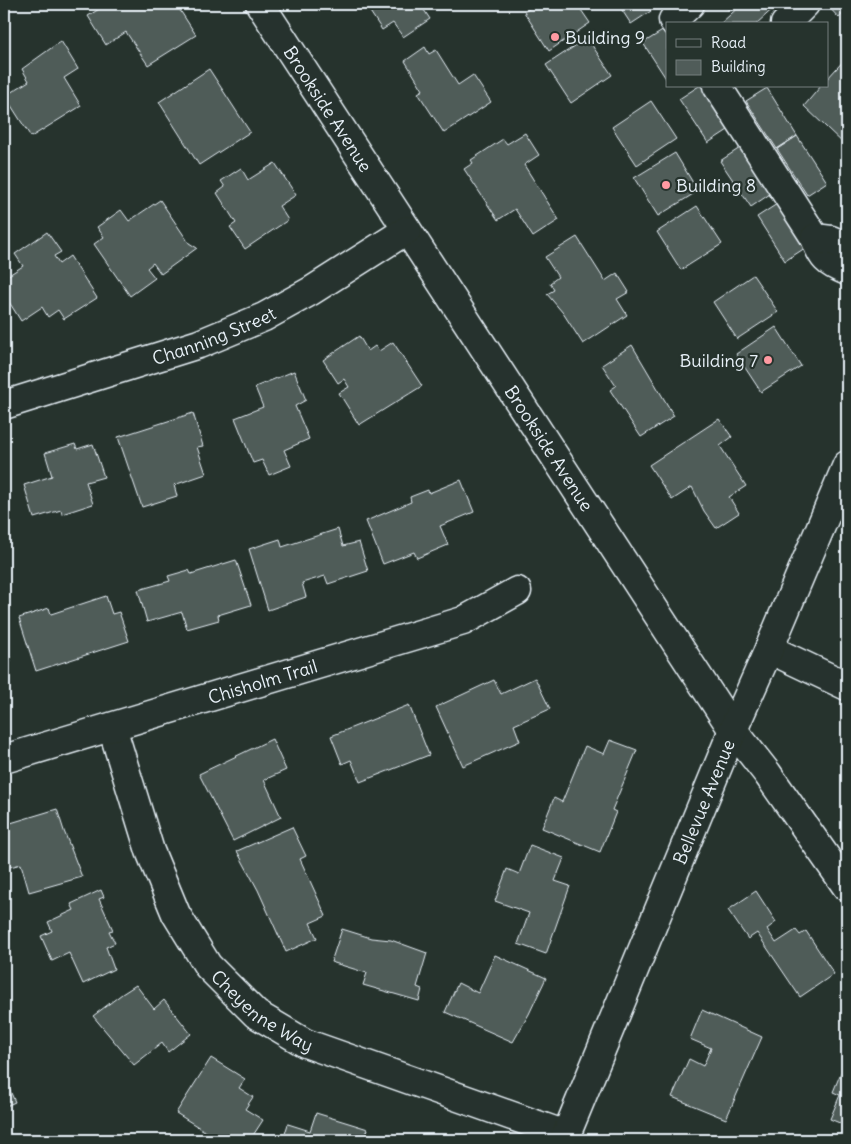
<svg xmlns="http://www.w3.org/2000/svg" width="851" height="1144" viewBox="0 0 851 1144" font-family="Delius,sans-serif">
  <style>
    .building { fill: #505c59; stroke: #e8f1f8 }
    .lines { fill: none; stroke-linecap: round; stroke-linejoin: round }
    .minor-casing { stroke: #e8f1f8; stroke-width: 31 }
    .minor { stroke: #26332d; stroke-width: 28 }
    .poi-dot { fill: #ff9aa2; stroke: #26332d; stroke-width: 2 }
    .labels { text-anchor: middle; dominant-baseline: central; stroke-width: 4.5; stroke-linejoin: round; paint-order: stroke }
    .poi-label { font-size: 18px; fill: #e8f1f8; stroke: #26332d; text-anchor: start }
    .street-label { font-size: 18px; fill: #e8f1f8; stroke: #26332d }
  </style>
  <rect width="100%" height="100%" fill="#26332d"/>
  <filter id="ink" filterUnits="userSpaceOnUse"><feTurbulence type="fractalNoise" baseFrequency=".02" numOctaves="2"/><feDisplacementMap in="SourceGraphic" scale="10" xChannelSelector="R" yChannelSelector="G"/><feConvolveMatrix kernelMatrix="1 2 1 2 8 2 1 2 1" color-interpolation-filters="sRGB"/></filter>
  <g filter="url(#ink)">
    <!-- building -->
    <path class="building" d="M 107,4 L 176,4 L 196,35 L 148,65 L 126,32 L 106,45 L 88,16 Z
      M 352,4 L 420,4 L 430,19 L 403,37 L 393,23 L 382,30 L 365,4 L 356,9 Z
      M 537,4 L 577,4 L 590,23 L 549,51 L 524,12 Z
      M 618,4 L 647,4 L 651,11 L 631,24 Z
      M 722,4 L 738,4 L 730,11 Z
      M 742,4 L 776,4 L 777,5 L 756,24 L 720,24 Z
      M 826,4 L 847,4 L 847,9 L 839,18 Z
      M 664,30 L 667,35 L 667,80 L 643,43 Z
      M 587,38 L 612,75 L 571,103 L 546,65 Z
      M 61,41 L 78,69 L 64,78 L 81,106 L 31,137 L 5,96 L 29,81 L 22,69 Z
      M 425,47 L 429,54 L 436,50 L 458,85 L 473,75 L 491,102 L 444,133 L 418,93 L 423,90 L 405,61 Z
      M 847,57 L 847,147 L 804,106 L 821,86 L 827,86 L 827,79 Z
      M 209,69 L 250,132 L 199,165 L 159,102 Z
      M 699,86 L 701,86 L 728,130 L 708,143 L 679,99 Z
      M 767,88 L 797,136 L 777,149 L 746,101 Z
      M 651,101 L 676,139 L 637,165 L 612,127 Z
      M 525,133 L 539,155 L 524,165 L 559,220 L 533,237 L 515,209 L 498,220 L 464,169 L 473,163 L 471,160 L 503,139 L 507,144 Z
      M 797,136 L 827,182 L 807,195 L 777,149 Z
      M 740,148 L 770,194 L 751,207 L 720,161 Z
      M 675,153 L 698,191 L 658,216 L 634,178 Z
      M 275,163 L 296,195 L 279,206 L 288,220 L 245,249 L 230,227 L 236,223 L 217,193 L 225,187 L 221,181 L 241,168 L 248,180 Z
      M 160,200 L 189,243 L 197,248 L 161,274 L 153,263 L 147,268 L 155,278 L 130,296 L 94,244 L 104,237 L 97,227 L 121,210 L 129,221 Z
      M 777,204 L 805,248 L 785,261 L 757,217 Z
      M 697,206 L 722,244 L 681,270 L 657,232 Z
      M 47,232 L 61,252 L 54,256 L 59,264 L 70,256 L 97,298 L 64,319 L 58,310 L 48,317 L 42,307 L 21,321 L 4,294 L 4,278 L 23,266 L 15,254 Z
      M 577,237 L 605,281 L 617,273 L 629,292 L 617,299 L 627,315 L 583,344 L 563,313 L 547,294 L 554,290 L 550,283 L 558,277 L 545,257 Z
      M 753,275 L 778,312 L 737,339 L 713,302 Z
      M 776,327 L 801,366 L 761,392 L 736,354 Z
      M 359,336 L 368,351 L 375,346 L 379,351 L 393,342 L 422,386 L 359,425 L 339,393 L 349,387 L 344,379 L 338,383 L 323,360 Z
      M 632,345 L 674,416 L 641,437 L 610,390 L 616,386 L 602,365 Z
      M 294,371 L 306,400 L 295,406 L 309,439 L 284,450 L 291,466 L 269,475 L 262,460 L 253,463 L 235,418 L 263,407 L 255,387 Z
      M 193,413 L 203,446 L 197,447 L 206,474 L 174,485 L 177,496 L 142,507 L 118,437 Z
      M 719,419 L 732,437 L 720,446 L 746,486 L 729,497 L 739,513 L 716,528 L 704,511 L 692,487 L 672,500 L 649,465 Z
      M 75,444 L 77,449 L 93,444 L 104,477 L 86,482 L 93,504 L 62,514 L 61,510 L 34,518 L 24,485 L 52,476 L 45,453 Z
      M 461,480 L 474,512 L 440,526 L 448,545 L 417,558 L 414,552 L 383,564 L 366,521 L 411,502 L 410,497 L 428,490 L 429,493 Z
      M 338,529 L 343,546 L 359,542 L 368,571 L 328,584 L 325,576 L 302,583 L 306,597 L 268,610 L 249,549 L 280,539 L 282,547 Z
      M 236,560 L 251,605 L 218,615 L 219,620 L 187,629 L 182,612 L 147,622 L 138,590 L 170,581 L 168,576 L 189,570 L 191,574 Z
      M 106,596 L 112,614 L 119,612 L 129,641 L 36,671 L 19,618 L 49,608 L 51,614 Z
      M 4,639 L 11,661 L 4,664 Z
      M 535,678 L 550,709 L 514,725 L 520,741 L 463,766 L 436,707 L 494,680 L 501,694 Z
      M 409,705 L 429,755 L 360,782 L 351,760 L 342,764 L 331,736 Z
      M 272,739 L 286,770 L 264,780 L 281,817 L 233,841 L 199,774 Z
      M 610,740 L 637,750 L 612,810 L 616,812 L 600,852 L 542,828 L 554,798 L 562,802 L 585,746 L 604,754 Z
      M 57,809 L 64,831 L 82,877 L 29,892 L 21,864 L 10,867 L 7,857 L 4,858 L 4,825 Z
      M 292,827 L 306,856 L 300,859 L 326,916 L 310,923 L 317,938 L 286,952 L 258,890 L 237,851 Z
      M 530,845 L 564,858 L 555,881 L 570,886 L 546,954 L 518,944 L 529,913 L 495,901 L 507,869 L 519,874 Z
      M 101,890 L 104,897 L 99,899 L 113,930 L 109,931 L 115,943 L 106,947 L 114,969 L 83,984 L 69,953 L 52,961 L 41,936 L 52,931 L 48,922 L 74,910 L 71,904 Z
      M 756,891 L 776,922 L 767,929 L 776,943 L 796,930 L 800,935 L 806,931 L 834,974 L 800,997 L 757,933 L 748,939 L 728,910 Z
      M 342,929 L 371,938 L 391,940 L 427,953 L 417,987 L 422,989 L 419,1001 L 363,985 L 367,973 L 331,962 Z
      M 495,955 L 546,978 L 529,1014 L 513,1042 L 445,1012 L 458,983 L 478,993 Z
      M 136,985 L 154,1009 L 164,1000 L 191,1034 L 168,1052 L 162,1043 L 134,1065 L 93,1016 L 122,994 Z
      M 702,1010 L 762,1037 L 726,1119 L 672,1097 L 689,1059 L 703,1066 L 711,1048 L 690,1039 Z
      M 211,1058 L 245,1079 L 239,1088 L 253,1097 L 245,1109 L 263,1120 L 250,1140 L 219,1140 L 176,1113 Z
      M 847,1058 L 847,1126 L 830,1119 L 840,1095 L 833,1092 Z
      M 4,1077 L 15,1102 L 4,1107 Z
      M 316,1113 L 368,1129 L 364,1140 L 283,1140 L 288,1124 L 310,1131 Z
      M 390,1133 L 406,1140 L 387,1140 Z
      M 50,1134 L 53,1140 L 35,1140 Z"/>
    <g class="lines">
      <defs>
        <g id="minor">
          <path id="s1" d="M 260,4 L 733,730 L 767,773 L 847,887"/>
          <path d="M 676,24 L 673,20 L 690,4"/>
          <path d="M 785,24 L 805,4"/>
          <path d="M 717,86 L 815,238 C 822,258 827,263 847,271"/>
          <path d="M 815,238 L 831,240 L 847,247"/>
          <path id="s2" d="M 4,405 L 199,344 L 264,317 L 311,291 L 407,230"/>
          <path d="M 769,649 L 847,686"/>
          <path id="s3" d="M 112,727 L 150,851 L 176,914 L 208,966 L 256,1014 L 305,1043 L 566,1135"/>
          <path id="s4" d="M 4,759 L 463,621 L 517,591"/>
          <path id="s5" d="M 564,1140 L 733,730 L 769,649 L 847,465"/>
        </g>
      </defs>
      <!-- minor casing -->
      <use href="#minor" class="minor-casing"/>
      <!-- minor -->
      <use href="#minor" class="minor"/>
    </g>
  </g>
  <!-- markers -->
  <g class="poi-dot">
    <circle cx="555" cy="37" r="5"/>
    <circle cx="666" cy="185" r="5"/>
    <circle cx="768" cy="360" r="5"/>
  </g>
  <g class="labels">
    <!-- poi labels -->
    <g class="poi-label">
      <text x="565" y="37">Building 9</text>
      <text x="676" y="185">Building 8</text>
      <text x="758" y="360" text-anchor="end">Building 7</text>
    </g>
    <!-- street labels -->
    <g class="street-label">
      <text stroke="none"><textPath href="#s1" startOffset="125">Brookside Avenue</textPath></text>
      <text stroke="none"><textPath href="#s2" startOffset="221">Channing Street</textPath></text>
      <text stroke="none"><textPath href="#s1" startOffset="530">Brookside Avenue</textPath></text>
      <text stroke="none"><textPath href="#s4" startOffset="270">Chisholm Trail</textPath></text>
      <text stroke="none"><textPath href="#s5" startOffset="366">Bellevue Avenue</textPath></text>
      <text stroke="none"><textPath href="#s3" startOffset="330">Cheyenne Way</textPath></text>
    </g>
  </g>
  <!-- margin -->
  <rect width="851" height="1144" fill="none" stroke="#26332d" stroke-width="20"/>
  <rect x="10" y="10" width="831" height="1124" fill="none" stroke="#e8f1f8" stroke-width="2" filter="url(#ink)"/>
  <!-- legend -->
  <rect x="666" y="22" width="162" height="65" fill="#26332d" stroke="#747f7e"/>
  <rect x="676" y="39" width="25" height="8" fill="#26332d" stroke="#747f7e"/>
  <text x="711" y="48" font-size="15" fill="#e8f1f8">Road</text>
  <rect x="676" y="60" width="25" height="15" fill="#505c59" stroke="#747f7e"/>
  <text x="711" y="72" font-size="15" fill="#e8f1f8">Building</text>
</svg>
